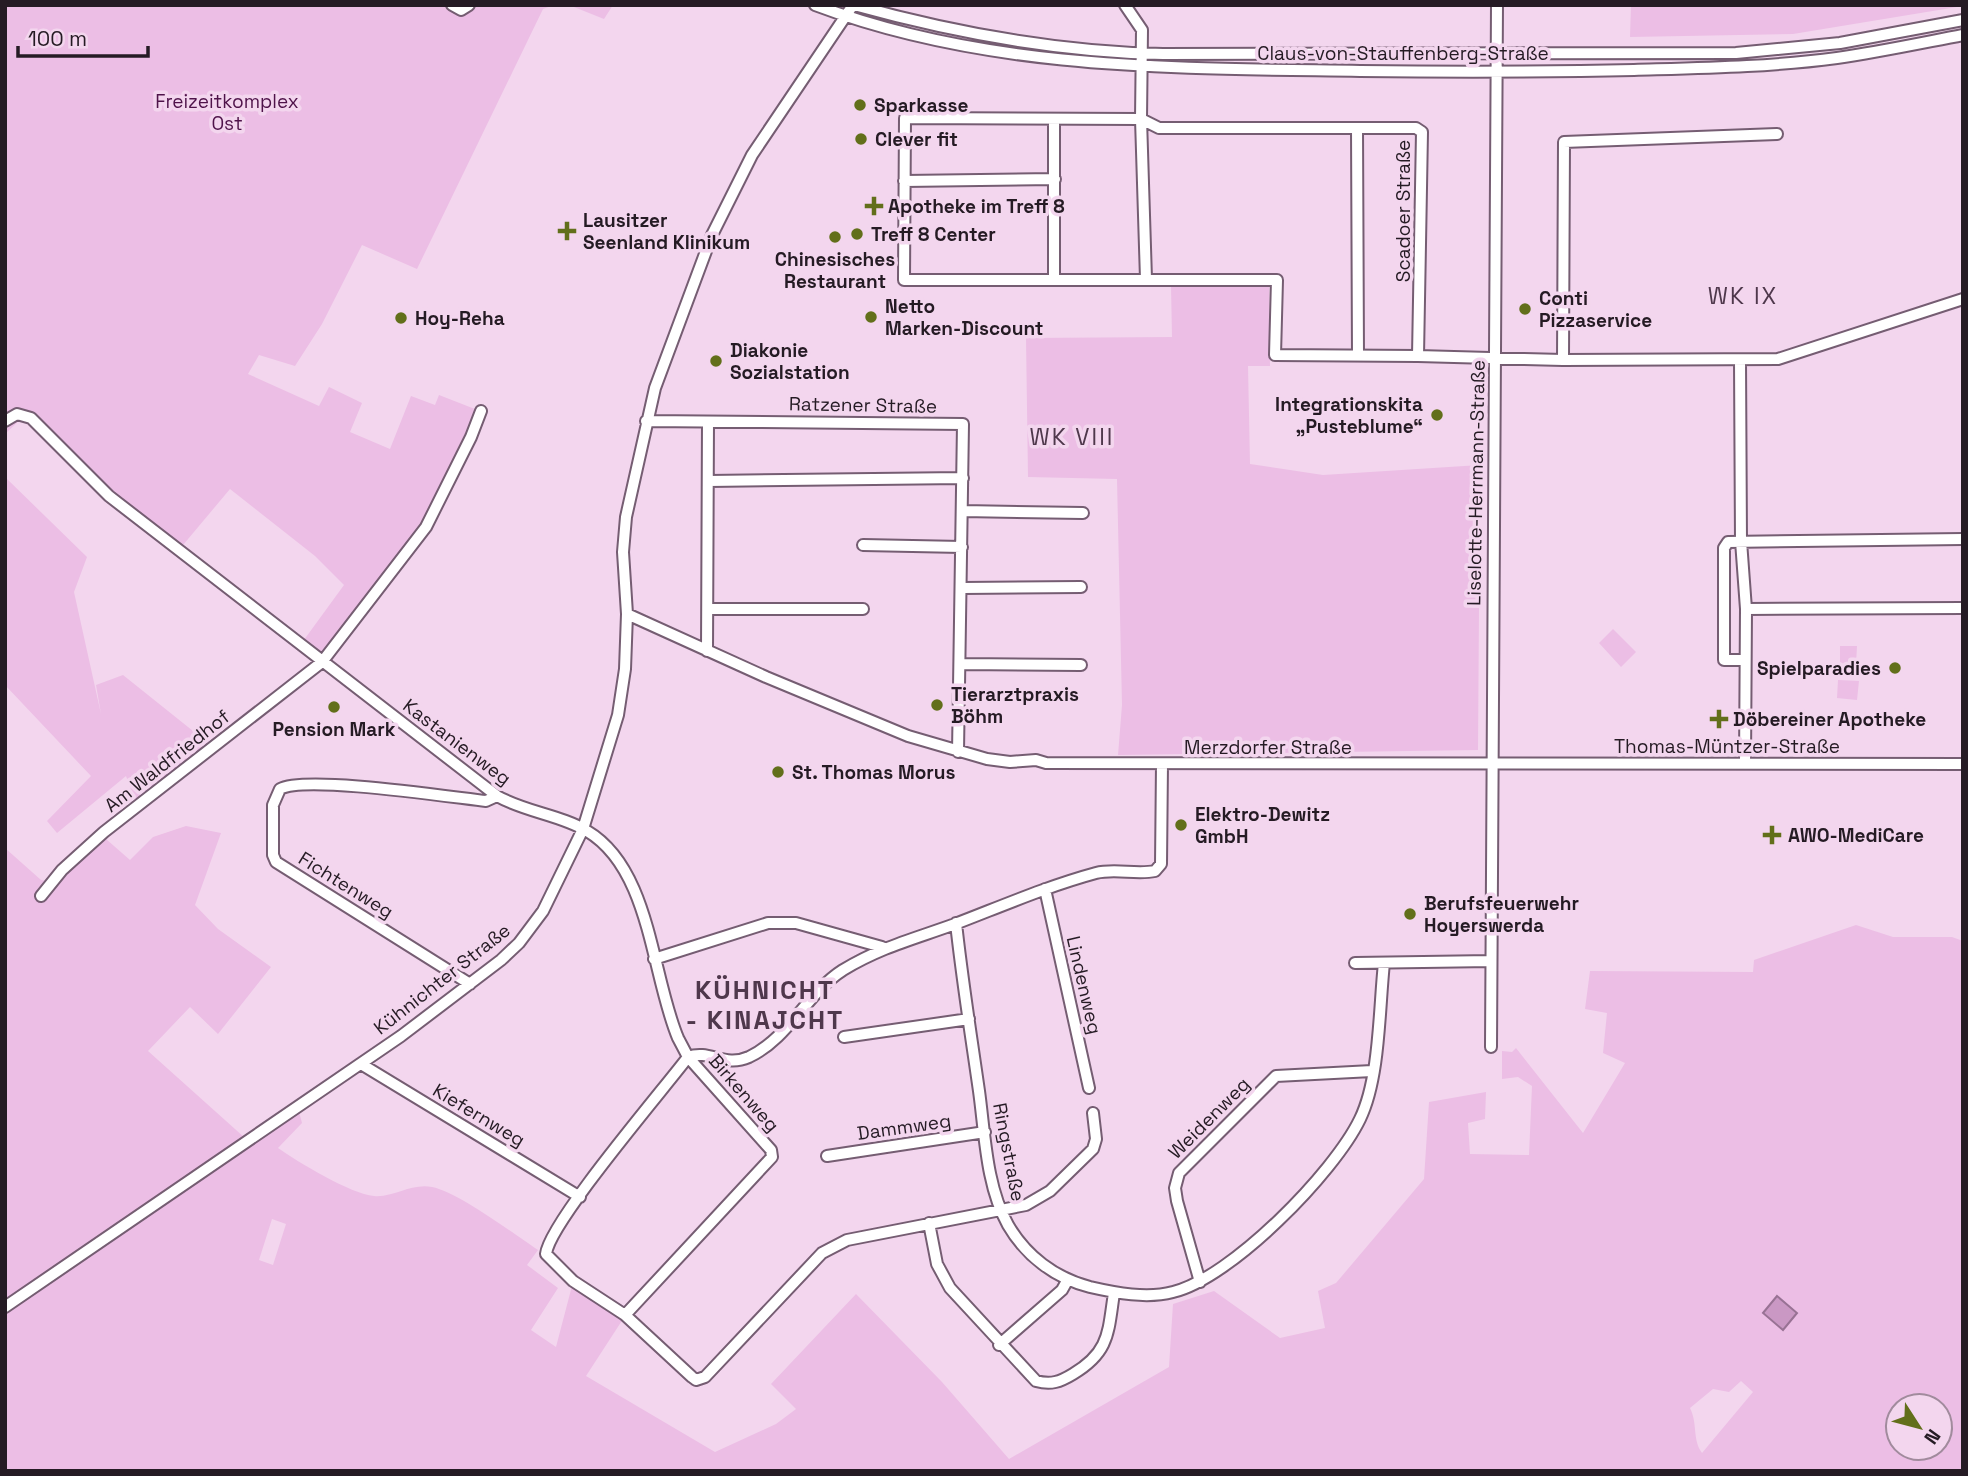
<svg xmlns="http://www.w3.org/2000/svg" width="1968" height="1476" viewBox="0 0 1968 1476" font-family="'Space Grotesk',sans-serif">
  <style>
    .green { fill: #ecbee5; fill-rule: evenodd }
    .water { fill: #ca98c4; stroke: #987294; stroke-width: 2 }
    .lines { fill: none; stroke-linecap: round; stroke-linejoin: round }
    .minor-casing { stroke: #755d72; stroke-width: 14 }
    .minor { stroke: #fff; stroke-width: 10 }
    .poi-dot { fill: #626f1a; stroke: #f3d6ee; stroke-width: 2.5 }
    .labels { text-anchor: middle; dominant-baseline: central; stroke-width: 7; stroke-linejoin: round; paint-order: stroke }
    .street-label { font-size: 19px; fill: #251b24; stroke: #f3d6ee }
    .park-label { font-size: 19px; fill: #4f134a; stroke: #f3d6ee }
    .poi-label { font-size: 19px; font-weight: bold; fill: #251b24; stroke: #f3d6ee; text-anchor: start }
    .quarter-label { font-size: 23px; letter-spacing: 2px; fill: #4f384c; stroke: #f3d6ee }
    .district-label { font-size: 26px; font-weight: bold; letter-spacing: 2px; fill: #4f384c; stroke: #f3d6ee }
  </style>
  <rect width="100%" height="100%" fill="#f3d6ee"/>
  <!-- green -->
  <path class="green" d="M 5,5 L 451,5 L 466,15 L 474,5 L 554,5 L 543,9 L 417,269 L 362,245 L 322,324 L 295,366 L 259,355 L 248,374 L 319,406 L 329,387 L 362,403 L 350,432 L 390,449 L 411,396 L 435,405 L 439,395 L 480,411 L 442,497 L 322,661 L 301,644 L 344,585 L 315,556 L 230,489 L 178,551 L 25,415 L 5,434 Z
    M 569,5 L 613,5 L 604,19 Z
    M 1631,5 L 1963,5 L 1963,6 L 1793,34 L 1630,37 Z
    M 1171,286 L 1269,286 L 1270,366 L 1248,366 L 1250,464 L 1323,475 L 1480,465 L 1478,750 L 1118,755 L 1122,705 L 1117,479 L 1028,477 L 1026,338 L 1172,337 Z
    M 5,477 L 87,557 L 74,592 L 101,714 L 96,685 L 123,675 L 208,743 L 135,801 L 126,776 L 57,833 L 47,821 L 91,776 L 5,685 Z
    M 1613,629 L 1636,652 L 1621,667 L 1599,643 Z
    M 1840,646 L 1857,646 L 1856,665 L 1840,665 Z
    M 1838,680 L 1859,681 L 1857,700 L 1837,698 Z
    M 186,826 L 221,833 L 195,905 L 218,929 L 271,967 L 218,1034 L 190,1007 L 148,1051 L 245,1138 L 298,1108 L 302,1123 L 278,1148 C 298,1162 351,1194 374,1196 C 393,1198 411,1183 432,1187 C 458,1192 514,1234 538,1250 L 527,1265 L 558,1288 L 531,1330 L 556,1347 L 573,1282 L 625,1316 L 586,1376 L 715,1452 L 776,1424 L 796,1409 L 771,1384 L 856,1294 L 942,1382 L 1009,1459 L 1169,1367 L 1173,1304 L 1214,1291 L 1280,1338 L 1325,1328 L 1318,1291 L 1336,1283 L 1424,1179 L 1429,1102 L 1486,1092 L 1485,1119 L 1468,1123 L 1470,1154 L 1529,1155 L 1532,1086 L 1518,1077 L 1502,1079 L 1502,1051 L 1512,1052 L 1516,1048 L 1583,1133 L 1625,1063 L 1603,1053 L 1607,1013 L 1585,1009 L 1590,971 L 1753,972 L 1754,960 L 1856,925 L 1893,937 L 1952,937 L 1963,941 L 1963,1471 L 5,1471 L 5,848 L 41,880 L 58,882 L 106,839 L 130,860 L 153,837 ZM 272,1219 L 286,1224 L 273,1265 L 259,1260 ZM 1741,1381 L 1753,1392 L 1702,1453 C 1692,1439 1698,1424 1690,1408 L 1713,1389 L 1729,1392 ZM 1898,1406 L 1940,1406 L 1940,1448 L 1898,1448 Z"/>
  <!-- water -->
  <path class="water" d="M 1777,1296 L 1797,1313 L 1783,1330 L 1763,1313 Z"/>
  <g class="lines">
    <defs>
      <path id="minor" d="M 452,5 L 461,10 L 469,5
        M 815,5 C 990,71 1176,68 1360,71 C 1452,72 1543,72 1634,70 C 1702,68 1770,67 1837,58 C 1879,52 1921,43 1963,35
        M 854,5 C 955,33 1058,52 1163,54 L 1736,53 L 1840,43 L 1963,20
        M 1125,5 L 1142,30 L 1141,119 L 1159,128 L 1416,128 L 1422,132 L 1418,356 L 1563,360 L 1778,359 L 1963,299
        M 1054,119 L 1054,279
        M 1357,128 L 1358,355
        M 904,181 L 1055,179
        M 1146,279 L 1141,119 L 905,118 L 904,280 L 1277,280 L 1275,355 L 1418,356
        M 1563,360 L 1564,142 L 1777,134
        M 1740,361 L 1741,541 L 1746,609 L 1745,763
        M 5,421 L 17,414 L 31,418 L 109,496 L 497,796 C 525,812 561,815 587,831 C 651,869 651,974 678,1038 L 688,1057 L 771,1150 L 772,1157 L 625,1315 L 692,1377 L 696,1380 L 705,1377 L 822,1253 L 847,1240 L 1026,1205 L 1050,1191 L 1093,1149 L 1096,1139 L 1093,1113
        M 646,421 L 963,424 L 958,752
        M 709,481 L 963,478
        M 963,511 L 1083,513
        M 863,545 L 962,547
        M 963,588 L 1081,587
        M 709,609 L 863,609
        M 1746,609 L 1963,608
        M 627,614 L 766,677 L 908,736 L 987,759 L 1010,762 L 1036,760 L 1046,763 L 1963,764
        M 707,651 L 708,422
        M 1745,660 L 1724,660 L 1724,548 L 1728,542 L 1963,539
        M 961,664 L 1081,665
        M 1045,889 L 1089,1088
        M 41,896 L 62,870 L 104,832 L 322,662 L 426,527 L 471,437 L 481,411
        M 956,923 C 962,979 971,1035 979,1091 C 985,1134 986,1186 1008,1225 C 1026,1256 1055,1278 1090,1287 C 1116,1293 1147,1299 1173,1292 C 1231,1278 1334,1173 1360,1119 C 1380,1078 1379,1009 1384,963
        M 654,959 L 768,923 L 796,923 L 882,947
        M 1355,963 L 1491,961
        M 470,984 L 276,862 L 273,855 L 273,805 L 280,789 C 305,775 450,797 486,801 L 497,796
        M 844,1037 L 969,1019
        M 1491,1047 L 1497,5
        M 688,1057 C 710,1049 724,1068 749,1057 C 789,1038 807,993 843,970 C 881,947 914,939 955,924 C 1002,906 1048,886 1096,873 C 1115,868 1136,875 1155,871 L 1161,864 L 1162,764
        M 361,1064 L 580,1197
        M 827,1156 L 985,1132
        M 929,1223 L 937,1264 L 950,1288 L 1036,1381 C 1051,1385 1060,1382 1073,1374 C 1110,1352 1108,1332 1114,1293
        M 1200,1282 L 1177,1201 L 1175,1188 L 1179,1173 L 1276,1076 L 1372,1071
        M 5,1307 L 401,1036 L 501,960 L 519,943 L 543,911 L 583,829 L 618,715 L 625,669 L 627,614 L 623,552 L 626,517 L 655,388 L 712,235 L 752,155 L 853,5
        M 625,1315 L 573,1281 L 546,1254 C 549,1223 663,1090 688,1057
        M 999,1345 L 1062,1290 L 1067,1281"/>
    </defs>
    <!-- minor casing -->
    <use href="#minor" class="minor-casing"/>
    <!-- minor -->
    <use href="#minor" class="minor"/>
  </g>
  <!-- markers -->
  <g class="poi-dot">
    <circle cx="860" cy="105" r="7"/>
    <circle cx="861" cy="139" r="7"/>
    <path d="M870.5 195.5h7v7h7v7h-7v7h-7v-7h-7v-7h7z"/>
    <path d="M563.5 220.5h7v7h7v7h-7v7h-7v-7h-7v-7h7z"/>
    <circle cx="857" cy="234" r="7"/>
    <circle cx="835" cy="237" r="7"/>
    <circle cx="1525" cy="309" r="7"/>
    <circle cx="871" cy="317" r="7"/>
    <circle cx="401" cy="318" r="7"/>
    <circle cx="716" cy="361" r="7"/>
    <circle cx="1437" cy="415" r="7"/>
    <circle cx="1895" cy="668" r="7"/>
    <circle cx="937" cy="705" r="7"/>
    <circle cx="334" cy="707" r="7"/>
    <path d="M1715.5 708.5h7v7h7v7h-7v7h-7v-7h-7v-7h7z"/>
    <circle cx="778" cy="772" r="7"/>
    <circle cx="1181" cy="825" r="7"/>
    <path d="M1768.5 824.5h7v7h7v7h-7v7h-7v-7h-7v-7h7z"/>
    <circle cx="1410" cy="914" r="7"/>
  </g>
  <g class="labels">
    <!-- street labels -->
    <g class="street-label">
      <text x="1403" y="53">Claus-von-Stauffenberg-Straße</text>
      <text transform="translate(1403 211) rotate(-90)">Scadoer Straße</text>
      <text transform="translate(863 405) rotate(1)">Ratzener Straße</text>
      <text transform="translate(1476 483) rotate(-89)">Liselotte-Herrmann-Straße</text>
      <text transform="translate(457 742) rotate(37)">Kastanienweg</text>
      <text x="1727" y="746">Thomas-Müntzer-Straße</text>
      <text x="1268" y="747">Merzdorfer Straße</text>
      <text transform="translate(167 761) rotate(-38)">Am Waldfriedhof</text>
      <text transform="translate(346 885) rotate(32)">Fichtenweg</text>
      <text transform="translate(442 979) rotate(-38)">Kühnichter Straße</text>
      <text transform="translate(1084 985) rotate(77)">Lindenweg</text>
      <text transform="translate(744 1093) rotate(49)">Birkenweg</text>
      <text transform="translate(479 1115) rotate(31)">Kiefernweg</text>
      <text transform="translate(1209 1118) rotate(-45)">Weidenweg</text>
      <text transform="translate(904 1127) rotate(-8)">Dammweg</text>
      <text transform="translate(1009 1152) rotate(79)">Ringstraße</text>
    </g>
    <!-- park labels -->
    <g class="park-label">
      <text x="227" y="101">Freizeitkomplex<tspan x="227" dy="22">Ost</tspan></text>
    </g>
    <!-- poi labels -->
    <g class="poi-label">
      <text x="874" y="105">Sparkasse</text>
      <text x="875" y="139">Clever fit</text>
      <text x="888" y="206">Apotheke im Treff 8</text>
      <text x="583" y="220">Lausitzer<tspan x="583" dy="22">Seenland Klinikum</tspan></text>
      <text x="871" y="234">Treff 8 Center</text>
      <text x="835" y="259" text-anchor="middle">Chinesisches<tspan x="835" dy="22">Restaurant</tspan></text>
      <text x="1539" y="298">Conti<tspan x="1539" dy="22">Pizzaservice</tspan></text>
      <text x="885" y="306">Netto<tspan x="885" dy="22">Marken-Discount</tspan></text>
      <text x="415" y="318">Hoy-Reha</text>
      <text x="730" y="350">Diakonie<tspan x="730" dy="22">Sozialstation</tspan></text>
      <text x="1423" y="404" text-anchor="end">Integrationskita<tspan x="1423" dy="22">„Pusteblume“</tspan></text>
      <text x="1881" y="668" text-anchor="end">Spielparadies</text>
      <text x="951" y="694">Tierarztpraxis<tspan x="951" dy="22">Böhm</tspan></text>
      <text x="1733" y="719">Döbereiner Apotheke</text>
      <text x="334" y="729" text-anchor="middle">Pension Mark</text>
      <text x="792" y="772">St. Thomas Morus</text>
      <text x="1195" y="814">Elektro-Dewitz<tspan x="1195" dy="22">GmbH</tspan></text>
      <text x="1788" y="835">AWO-MediCare</text>
      <text x="1424" y="903">Berufsfeuerwehr<tspan x="1424" dy="22">Hoyerswerda</tspan></text>
    </g>
    <!-- quarter labels -->
    <g class="quarter-label">
      <text x="1743" y="296">WK IX</text>
      <text x="1072" y="437">WK VIII</text>
    </g>
    <!-- district labels -->
    <g class="district-label">
      <text x="765" y="990">KÜHNICHT<tspan x="765" dy="30">- KINAJCHT</tspan></text>
    </g>
  </g>
  <!-- border -->
  <rect width="1968" height="1476" fill="none" stroke="#251b24" stroke-width="14"/>
  <!-- north arrow -->
  <g transform="translate(1919 1427) rotate(126)"><circle r="33" fill="#f3d6ee" stroke="#a18b9d" stroke-width="2"/>
  <path d="M0-5L12 26L0 18L-12 26Z" fill="#626f1a"/>
  <text y="-10" font-size="19" font-weight="bold" text-anchor="middle" fill="#251b24">N</text>
  </g>
  <!-- scale -->
  <path d="M18 46v10h130v-10" fill="none" stroke="#251b24" stroke-width="3.5"/>
  <text x="28" y="46" font-size="21" fill="#251b24" stroke="#f3d6ee" stroke-width="5" paint-order="stroke">100 m</text>
</svg>
